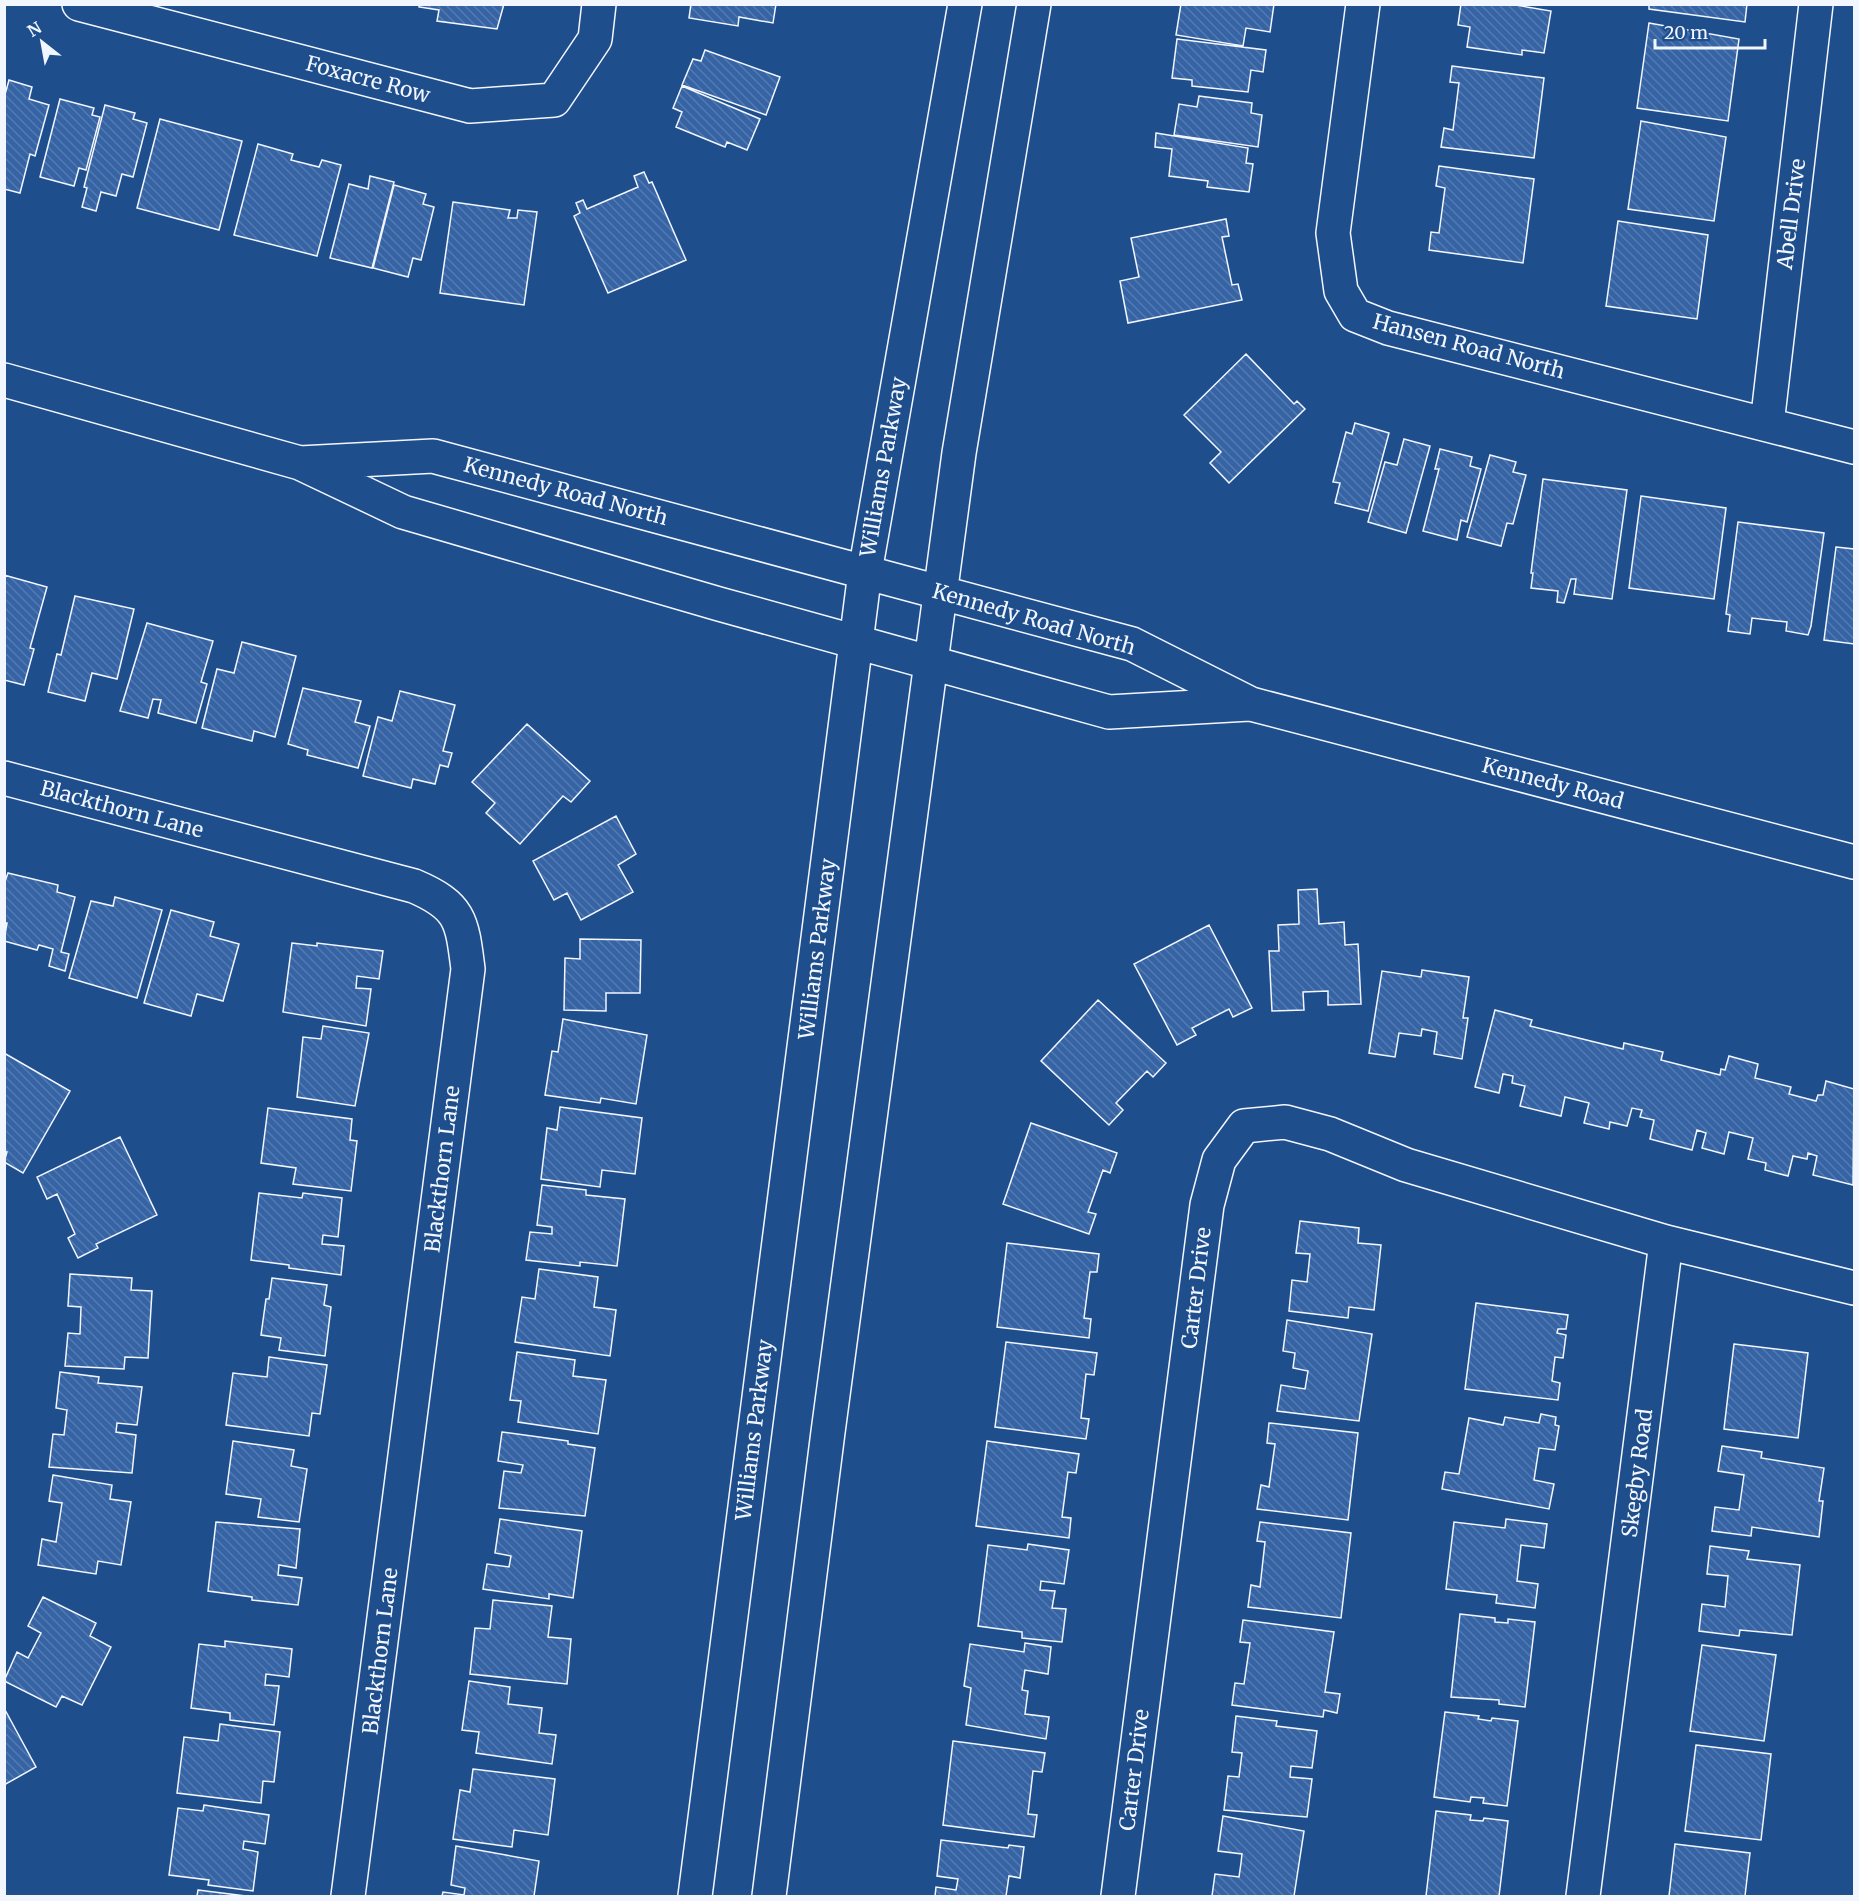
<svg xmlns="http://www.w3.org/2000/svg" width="1859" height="1901" viewBox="0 0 1859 1901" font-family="Merriweather,serif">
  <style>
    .building { fill: url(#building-back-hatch); stroke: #f2f6ff; stroke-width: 1.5 }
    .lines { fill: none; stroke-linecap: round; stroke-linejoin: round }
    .minor-casing { stroke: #f2f6ff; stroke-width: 36 }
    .major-casing { stroke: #f2f6ff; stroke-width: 36 }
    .minor { stroke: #1f4e8c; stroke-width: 33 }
    .major { stroke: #1f4e8c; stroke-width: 33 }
    .labels { text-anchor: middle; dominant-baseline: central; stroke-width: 4.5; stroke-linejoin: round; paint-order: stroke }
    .street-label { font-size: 21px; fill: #f2f6ff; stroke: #1f4e8c }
  </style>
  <defs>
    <pattern id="building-back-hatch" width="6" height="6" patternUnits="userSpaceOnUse" patternTransform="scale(1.5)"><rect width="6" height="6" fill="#3563a3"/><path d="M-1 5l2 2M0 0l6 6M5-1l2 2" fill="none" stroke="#537ab1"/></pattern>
  </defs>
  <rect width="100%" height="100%" fill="#1f4e8c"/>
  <!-- building -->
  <path class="building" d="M 420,4 L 504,4 L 497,29 L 437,21 L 439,10 L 419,7 Z
    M 691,4 L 776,4 L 773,23 L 739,17 L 738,26 L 689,18 Z
    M 1181,4 L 1274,4 L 1270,32 L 1246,28 L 1243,46 L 1176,35 Z
    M 1461,4 L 1510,4 L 1551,11 L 1544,53 L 1522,50 L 1522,55 L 1467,47 L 1470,27 L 1458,25 Z
    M 1649,4 L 1747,4 L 1745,22 L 1649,9 Z
    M 1649,23 L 1739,39 L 1728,121 L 1637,108 Z
    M 1177,39 L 1266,50 L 1263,72 L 1251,70 L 1248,92 L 1192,86 L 1192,80 L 1172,78 Z
    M 705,50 L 780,77 L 766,115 L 682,85 L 693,59 L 701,61 Z
    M 1452,66 L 1544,78 L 1534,158 L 1441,147 L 1444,128 L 1453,130 L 1459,83 L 1450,82 Z
    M 9,80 L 32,87 L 29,99 L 49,105 L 35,156 L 30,154 L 20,193 L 4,189 L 4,98 Z
    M 682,86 L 760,119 L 747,150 L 727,142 L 725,147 L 676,127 L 682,112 L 673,108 Z
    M 1199,96 L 1252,103 L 1251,113 L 1262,115 L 1258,147 L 1174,135 L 1179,104 L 1197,107 Z
    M 60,99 L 94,108 L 92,115 L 100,117 L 86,170 L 79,168 L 74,186 L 40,177 Z
    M 105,105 L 135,113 L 133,119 L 147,123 L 133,177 L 122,174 L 116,196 L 101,192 L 96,211 L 82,207 L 87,188 L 84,187 Z
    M 160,119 L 242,141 L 219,230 L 137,208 Z
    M 1641,121 L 1726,137 L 1714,221 L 1628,209 Z
    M 1156,133 L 1248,148 L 1246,163 L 1253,164 L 1249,192 L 1207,187 L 1208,181 L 1169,176 L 1172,149 L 1155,147 Z
    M 258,144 L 293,154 L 291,160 L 319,167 L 322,160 L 341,165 L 317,256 L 234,235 Z
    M 1439,166 L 1534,179 L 1523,263 L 1429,250 L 1431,232 L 1439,233 L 1445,188 L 1436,186 Z
    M 644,172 L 649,183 L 652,182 L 686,260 L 608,293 L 574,216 L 580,213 L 576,203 L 583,200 L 587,209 L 638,187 L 634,176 Z
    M 370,176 L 394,182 L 372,268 L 330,258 L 349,184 L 368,189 Z
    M 394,185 L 426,194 L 423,204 L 434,207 L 421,260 L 413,258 L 408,277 L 373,268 Z
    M 453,202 L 510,210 L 508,218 L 517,218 L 518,210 L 537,212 L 524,305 L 440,293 Z
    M 1226,219 L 1229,236 L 1222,237 L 1232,285 L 1238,284 L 1242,300 L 1128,323 L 1120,281 L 1139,277 L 1131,238 Z
    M 1618,221 L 1708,235 L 1697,319 L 1606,306 Z
    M 1246,354 L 1294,404 L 1297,401 L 1305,409 L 1229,483 L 1210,463 L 1221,452 L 1184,415 Z
    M 1355,423 L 1389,433 L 1368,511 L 1335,503 L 1340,483 L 1333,482 L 1346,432 L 1352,434 Z
    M 1404,439 L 1430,446 L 1406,533 L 1368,522 L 1385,462 L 1397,465 Z
    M 1440,449 L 1472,457 L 1470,466 L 1481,469 L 1467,522 L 1461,520 L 1457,540 L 1423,531 L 1439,469 L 1435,469 Z
    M 1490,455 L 1516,462 L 1513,472 L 1526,475 L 1513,524 L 1507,523 L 1501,546 L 1467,537 Z
    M 1543,479 L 1627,490 L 1612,599 L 1574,594 L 1576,579 L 1571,579 L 1564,603 L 1557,602 L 1558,591 L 1531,588 L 1533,573 L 1531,573 Z
    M 1641,496 L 1726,508 L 1714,599 L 1629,588 Z
    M 1738,522 L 1824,533 L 1811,626 L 1808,635 L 1786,631 L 1787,622 L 1752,618 L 1750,634 L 1728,631 L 1730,615 L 1726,614 Z
    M 1836,547 L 1854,549 L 1854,644 L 1824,640 Z
    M 4,575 L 47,587 L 30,648 L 34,649 L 24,685 L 4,680 Z
    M 75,596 L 134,609 L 117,679 L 92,673 L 85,701 L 48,692 L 57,654 L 61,655 Z
    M 147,623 L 213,641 L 201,682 L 207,684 L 196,723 L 158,713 L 161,700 L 153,699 L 148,718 L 120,711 Z
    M 242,642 L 296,656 L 275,737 L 254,731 L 252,741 L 202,728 L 217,669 L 234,673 Z
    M 303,688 L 361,701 L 355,722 L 370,726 L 358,768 L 307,755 L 308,750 L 288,744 Z
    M 400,691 L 455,705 L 443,751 L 452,753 L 448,767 L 440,765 L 435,784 L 413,779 L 411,788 L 363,776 L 378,717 L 392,721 Z
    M 527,724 L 590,781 L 571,802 L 563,796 L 520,844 L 486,813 L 495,803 L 472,782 Z
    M 616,816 L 636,854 L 618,865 L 633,892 L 581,920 L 567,893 L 554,900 L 533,861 Z
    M 8,873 L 58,885 L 57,892 L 75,897 L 61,952 L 69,954 L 65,971 L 49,966 L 53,949 L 39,945 L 37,950 L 4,941 L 7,923 L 4,923 L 4,884 Z
    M 1317,889 L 1319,924 L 1344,922 L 1345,945 L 1358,944 L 1361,1004 L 1328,1005 L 1328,991 L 1303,992 L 1304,1010 L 1272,1011 L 1269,951 L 1279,951 L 1278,925 L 1299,924 L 1298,890 Z
    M 115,897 L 162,910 L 137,998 L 69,978 L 91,901 L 113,906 Z
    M 171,910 L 214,922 L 210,936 L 239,944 L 223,1001 L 197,994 L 191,1016 L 144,1003 Z
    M 1209,925 L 1252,1008 L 1233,1017 L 1229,1009 L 1192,1028 L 1196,1035 L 1177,1045 L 1134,964 Z
    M 580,939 L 641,940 L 640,993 L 606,993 L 606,1011 L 564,1010 L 565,958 L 580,959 Z
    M 292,943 L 317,946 L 317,943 L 383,951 L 379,979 L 357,976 L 356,988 L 371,989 L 366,1026 L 283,1012 Z
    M 1422,970 L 1469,977 L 1463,1018 L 1468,1018 L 1462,1059 L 1434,1054 L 1437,1032 L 1422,1029 L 1421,1036 L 1399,1033 L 1395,1057 L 1369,1053 L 1382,971 L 1421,977 Z
    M 1098,1000 L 1166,1063 L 1153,1077 L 1147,1071 L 1116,1103 L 1123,1110 L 1109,1125 L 1041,1061 Z
    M 1495,1010 L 1532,1020 L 1530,1026 L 1623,1049 L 1624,1043 L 1663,1052 L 1661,1060 L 1720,1075 L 1721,1069 L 1725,1070 L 1729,1056 L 1758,1064 L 1755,1078 L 1791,1087 L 1789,1094 L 1816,1101 L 1818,1095 L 1823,1095 L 1826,1081 L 1854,1089 L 1853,1185 L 1813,1175 L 1817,1156 L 1808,1153 L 1807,1159 L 1793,1156 L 1788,1176 L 1765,1170 L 1766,1163 L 1748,1159 L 1753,1138 L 1729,1132 L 1724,1154 L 1702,1148 L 1706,1133 L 1697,1130 L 1692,1150 L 1650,1139 L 1654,1120 L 1640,1117 L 1642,1110 L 1632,1108 L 1627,1126 L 1610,1122 L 1609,1129 L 1584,1123 L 1589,1103 L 1565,1097 L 1561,1116 L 1520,1106 L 1525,1086 L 1512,1083 L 1513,1076 L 1503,1074 L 1499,1093 L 1475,1087 Z
    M 563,1019 L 647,1035 L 636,1104 L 601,1098 L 600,1103 L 545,1095 L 552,1051 L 558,1052 Z
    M 323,1026 L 369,1033 L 355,1106 L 297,1097 L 303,1037 L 321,1039 Z
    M 4,1053 L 70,1091 L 23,1173 L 4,1162 L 7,1152 L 4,1151 Z
    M 560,1107 L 642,1118 L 635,1174 L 602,1170 L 600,1187 L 541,1179 L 547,1128 L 557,1130 Z
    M 268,1108 L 352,1119 L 350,1140 L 357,1141 L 351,1191 L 293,1184 L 296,1168 L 261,1163 Z
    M 1031,1123 L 1117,1153 L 1110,1173 L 1103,1170 L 1088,1212 L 1096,1214 L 1089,1234 L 1003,1204 Z
    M 120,1137 L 157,1215 L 96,1244 L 98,1248 L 78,1258 L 68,1238 L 75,1234 L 57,1194 L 47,1199 L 37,1177 Z
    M 542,1185 L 586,1190 L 586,1195 L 625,1199 L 617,1266 L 580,1262 L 580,1266 L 526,1260 L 530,1232 L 552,1234 L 552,1227 L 537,1225 Z
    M 259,1193 L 302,1198 L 303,1193 L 342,1198 L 338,1237 L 323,1235 L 322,1244 L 344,1246 L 341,1275 L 289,1268 L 289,1265 L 251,1260 Z
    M 1300,1221 L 1359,1228 L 1358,1243 L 1381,1245 L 1374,1310 L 1349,1307 L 1348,1318 L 1289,1311 L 1292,1280 L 1307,1282 L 1310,1254 L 1296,1253 Z
    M 1007,1243 L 1099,1254 L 1097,1272 L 1090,1272 L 1084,1318 L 1091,1319 L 1089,1338 L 997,1327 Z
    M 539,1269 L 598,1277 L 594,1307 L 616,1310 L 610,1356 L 515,1342 L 522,1297 L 535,1299 Z
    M 70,1274 L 132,1278 L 131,1290 L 152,1291 L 148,1358 L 125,1357 L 124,1369 L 65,1366 L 68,1333 L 80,1334 L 81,1307 L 68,1306 Z
    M 272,1278 L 327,1285 L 324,1305 L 331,1307 L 325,1356 L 279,1350 L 281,1338 L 261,1335 L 266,1299 L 269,1299 Z
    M 1476,1303 L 1568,1315 L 1566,1329 L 1558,1329 L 1557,1333 L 1566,1335 L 1563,1358 L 1555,1357 L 1552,1381 L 1560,1383 L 1558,1400 L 1465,1389 Z
    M 1287,1320 L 1372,1334 L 1359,1421 L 1277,1411 L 1281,1385 L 1305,1389 L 1308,1371 L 1293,1368 L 1295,1353 L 1283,1351 Z
    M 1006,1342 L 1097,1353 L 1094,1375 L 1086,1374 L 1081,1418 L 1089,1419 L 1086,1439 L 995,1427 Z
    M 1734,1344 L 1808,1353 L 1798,1438 L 1724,1429 Z
    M 517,1352 L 575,1360 L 573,1376 L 606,1380 L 598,1434 L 518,1422 L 521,1401 L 510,1400 Z
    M 269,1357 L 327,1365 L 320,1414 L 312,1413 L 309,1436 L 226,1425 L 233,1373 L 267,1377 Z
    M 60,1372 L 99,1377 L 98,1383 L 142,1387 L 137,1425 L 117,1423 L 116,1432 L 136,1435 L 132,1473 L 49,1467 L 53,1434 L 64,1435 L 67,1410 L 56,1408 Z
    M 1541,1414 L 1556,1417 L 1555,1425 L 1559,1426 L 1555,1450 L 1539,1448 L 1534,1480 L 1554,1484 L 1549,1509 L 1442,1489 L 1445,1472 L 1459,1474 L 1469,1418 L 1503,1425 L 1505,1417 L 1539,1423 Z
    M 1269,1423 L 1358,1433 L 1348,1520 L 1257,1509 L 1261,1485 L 1269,1487 L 1275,1444 L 1267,1443 Z
    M 502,1432 L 568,1441 L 568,1444 L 595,1448 L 585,1516 L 499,1508 L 504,1471 L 521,1473 L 523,1465 L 498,1461 Z
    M 233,1441 L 294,1450 L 291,1466 L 307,1469 L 299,1522 L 258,1517 L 261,1499 L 226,1494 Z
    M 987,1441 L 1079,1454 L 1076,1473 L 1068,1472 L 1062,1517 L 1071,1518 L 1069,1538 L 976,1526 Z
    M 1722,1446 L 1762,1452 L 1761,1458 L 1824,1468 L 1819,1501 L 1823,1501 L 1819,1537 L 1752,1527 L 1751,1536 L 1712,1531 L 1715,1507 L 1739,1510 L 1744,1475 L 1718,1471 Z
    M 53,1475 L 112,1485 L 110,1499 L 131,1502 L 121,1565 L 98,1561 L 96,1574 L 38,1565 L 42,1539 L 56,1542 L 62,1503 L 49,1501 Z
    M 500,1519 L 582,1531 L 573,1598 L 549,1594 L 549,1599 L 483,1589 L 487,1564 L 509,1567 L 511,1556 L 495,1553 Z
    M 1506,1519 L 1547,1524 L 1544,1548 L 1521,1545 L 1517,1581 L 1538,1584 L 1535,1608 L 1496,1603 L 1497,1595 L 1446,1589 L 1454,1522 L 1505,1528 Z
    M 216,1522 L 300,1529 L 296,1568 L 279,1565 L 278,1575 L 302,1578 L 298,1605 L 252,1600 L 252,1597 L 208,1591 Z
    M 1260,1522 L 1351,1533 L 1341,1618 L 1248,1607 L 1251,1585 L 1260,1587 L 1265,1542 L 1257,1541 Z
    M 1028,1544 L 1069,1550 L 1064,1584 L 1041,1581 L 1040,1590 L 1055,1591 L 1052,1608 L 1066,1609 L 1062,1642 L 1022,1638 L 1022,1632 L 978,1626 L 988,1545 L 1027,1550 Z
    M 1710,1546 L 1749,1551 L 1747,1559 L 1800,1565 L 1792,1635 L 1740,1630 L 1739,1636 L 1699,1631 L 1702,1604 L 1725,1607 L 1728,1576 L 1707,1574 Z
    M 43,1597 L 96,1623 L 90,1636 L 111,1647 L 82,1705 L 62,1696 L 56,1707 L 4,1681 L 17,1652 L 28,1658 L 41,1633 L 28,1626 Z
    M 493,1600 L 552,1606 L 548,1637 L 571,1639 L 567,1684 L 470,1674 L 475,1628 L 490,1629 Z
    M 1460,1614 L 1495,1618 L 1495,1622 L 1508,1623 L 1508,1619 L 1535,1622 L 1525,1707 L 1499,1704 L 1499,1700 L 1451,1697 Z
    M 1243,1620 L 1334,1632 L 1325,1692 L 1340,1694 L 1337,1713 L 1324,1710 L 1323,1717 L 1232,1705 L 1235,1683 L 1244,1684 L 1250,1643 L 1240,1642 Z
    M 225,1641 L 292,1649 L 289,1677 L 266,1674 L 265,1685 L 279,1686 L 274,1725 L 230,1720 L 230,1713 L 191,1708 L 199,1644 L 225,1647 Z
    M 1025,1643 L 1051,1647 L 1048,1674 L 1025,1670 L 1022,1690 L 1028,1691 L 1025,1714 L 1049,1717 L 1046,1739 L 966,1725 L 971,1688 L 964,1686 L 970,1644 L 1024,1652 Z
    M 1702,1645 L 1776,1655 L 1764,1741 L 1690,1731 Z
    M 469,1681 L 510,1687 L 508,1704 L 542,1708 L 539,1733 L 556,1735 L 552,1764 L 476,1753 L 479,1732 L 462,1730 Z
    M 4,1708 L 36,1767 L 4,1785 Z
    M 1445,1712 L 1479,1716 L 1478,1719 L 1491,1721 L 1492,1718 L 1518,1721 L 1507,1806 L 1483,1803 L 1484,1798 L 1471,1797 L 1470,1802 L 1434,1797 Z
    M 1236,1716 L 1277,1721 L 1276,1726 L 1317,1731 L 1312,1768 L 1291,1766 L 1290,1777 L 1312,1779 L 1307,1817 L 1224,1810 L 1228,1776 L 1239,1777 L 1242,1753 L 1232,1752 Z
    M 220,1724 L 280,1732 L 274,1782 L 263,1781 L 261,1803 L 177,1793 L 184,1737 L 218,1741 Z
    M 953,1741 L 1045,1753 L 1042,1772 L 1033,1771 L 1028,1814 L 1037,1815 L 1034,1837 L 943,1825 Z
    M 1696,1745 L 1771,1754 L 1761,1840 L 1685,1831 Z
    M 473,1769 L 555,1779 L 548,1835 L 514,1830 L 512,1847 L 453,1839 L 460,1790 L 470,1792 Z
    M 204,1805 L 269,1815 L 265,1844 L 244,1841 L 243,1849 L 258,1852 L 253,1891 L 208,1885 L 209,1880 L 169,1875 L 178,1808 L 203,1811 Z
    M 1436,1811 L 1471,1815 L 1470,1820 L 1483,1821 L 1484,1818 L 1508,1821 L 1499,1896 L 1426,1896 Z
    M 1223,1816 L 1304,1831 L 1294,1896 L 1212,1896 L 1215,1874 L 1239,1877 L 1241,1863 L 1242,1854 L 1218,1851 Z
    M 941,1840 L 1008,1848 L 1009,1845 L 1024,1847 L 1020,1878 L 1009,1876 L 1006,1896 L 935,1896 L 936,1887 L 956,1890 L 958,1879 L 937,1876 Z
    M 1675,1844 L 1750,1853 L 1745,1896 L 1669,1896 Z
    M 456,1846 L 539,1861 L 534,1896 L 442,1896 L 443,1892 L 464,1895 L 465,1888 L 451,1885 Z
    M 198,1890 L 246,1896 L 197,1896 Z"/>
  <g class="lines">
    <defs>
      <path id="minor" d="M 79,4 L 470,106 L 554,100 L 595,39 L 599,4
        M 1363,4 L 1333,233 L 1341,291 L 1355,315 L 1388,328 L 1854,447
        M 1767,424 L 1816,4
        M 4,778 L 414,886 C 461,906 462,921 468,969 L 348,1896
        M 1118,1896 L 1207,1205 L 1219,1160 L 1244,1126 L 1285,1122 L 1330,1134 L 1406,1165 L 1666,1242 L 1854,1288
        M 1583,1896 L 1666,1242"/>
      <path id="major" d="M 4,380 L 300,463 L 403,512 L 719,604 L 1109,712 L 1249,704
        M 300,463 L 433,456 L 1132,644 L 1251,704 L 1854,862
        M 695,1896 L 865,572 L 965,4
        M 769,1896 L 828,1432 L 959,453 L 1034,4"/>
    </defs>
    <!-- minor casing -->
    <use href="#minor" class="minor-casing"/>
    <!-- major casing -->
    <use href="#major" class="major-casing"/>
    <!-- minor -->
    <use href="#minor" class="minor"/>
    <!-- major -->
    <use href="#major" class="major"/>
  </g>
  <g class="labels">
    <!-- street labels -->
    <g class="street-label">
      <text transform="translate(368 79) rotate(15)">Foxacre Row</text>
      <text transform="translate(1791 214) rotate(-83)">Abell Drive</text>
      <text transform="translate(1469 346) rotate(15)">Hansen Road North</text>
      <text transform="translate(883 467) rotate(-80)">Williams Parkway</text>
      <text transform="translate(566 491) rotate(15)">Kennedy Road North</text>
      <text transform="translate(1034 619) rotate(16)">Kennedy Road North</text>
      <text transform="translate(1553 783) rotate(15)">Kennedy Road</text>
      <text transform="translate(122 809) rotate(15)">Blackthorn Lane</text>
      <text transform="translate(817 949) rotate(-83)">Williams Parkway</text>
      <text transform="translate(442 1169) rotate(-83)">Blackthorn Lane</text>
      <text transform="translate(1196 1288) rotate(-83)">Carter Drive</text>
      <text transform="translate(754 1430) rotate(-83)">Williams Parkway</text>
      <text transform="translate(1637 1473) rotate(-83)">Skegby Road</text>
      <text transform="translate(380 1651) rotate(-83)">Blackthorn Lane</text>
      <text transform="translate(1134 1770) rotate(-83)">Carter Drive</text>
    </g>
  </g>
  <!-- border -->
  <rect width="1859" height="1901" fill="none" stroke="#f2f6ff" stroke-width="12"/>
  <!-- north arrow -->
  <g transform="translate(42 42) rotate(329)" stroke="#1f4e8c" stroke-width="4.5" paint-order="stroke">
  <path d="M0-4.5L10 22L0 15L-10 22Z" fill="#f2f6ff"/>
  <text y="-9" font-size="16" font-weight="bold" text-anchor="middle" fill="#f2f6ff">N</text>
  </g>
  <!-- scale -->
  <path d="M1655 39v9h110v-9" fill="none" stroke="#f2f6ff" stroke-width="3"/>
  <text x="1664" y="39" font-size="18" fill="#f2f6ff" stroke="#1f4e8c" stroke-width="4.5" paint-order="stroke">20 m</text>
</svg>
